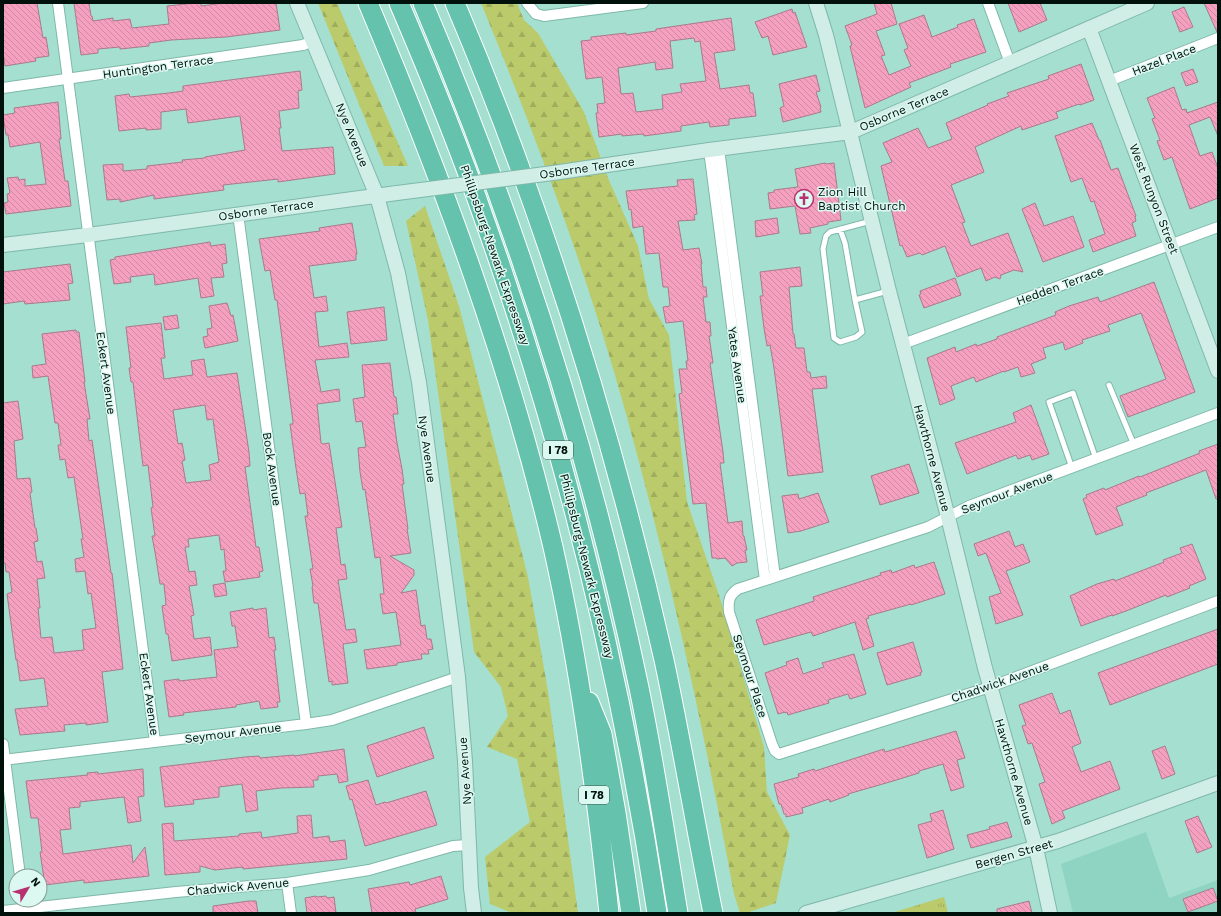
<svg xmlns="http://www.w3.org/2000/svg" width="1221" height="916" viewBox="0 0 1221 916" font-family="'Work Sans',sans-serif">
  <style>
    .built { fill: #8fd4c3 }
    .grass { fill: url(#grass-tufts) }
    .forest { fill: url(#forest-firs) }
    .building { fill: url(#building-back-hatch); stroke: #aa7a8a; fill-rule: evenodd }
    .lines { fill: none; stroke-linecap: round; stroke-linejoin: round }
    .lane-casing { stroke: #7eb8a9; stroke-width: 7 }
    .street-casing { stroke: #7eb8a9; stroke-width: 12 }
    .secondary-casing { stroke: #7eb8a9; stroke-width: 16 }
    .highway-casing { stroke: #fff; stroke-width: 21 }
    .lane { stroke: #fff; stroke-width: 5 }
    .street { stroke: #fff; stroke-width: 10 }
    .secondary { stroke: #d0ede6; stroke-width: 14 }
    .highway { stroke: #64c2ad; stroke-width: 19 }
    .secondary-bridge-casing { stroke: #7eb8a9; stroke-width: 16; stroke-linecap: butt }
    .secondary-bridge { stroke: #d0ede6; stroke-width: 14 }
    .labels { text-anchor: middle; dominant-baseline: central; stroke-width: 3; stroke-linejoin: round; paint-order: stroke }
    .shield { fill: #dcf9f1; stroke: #425751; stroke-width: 1 }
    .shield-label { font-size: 11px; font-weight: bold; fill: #00110c }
    .street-label { font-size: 12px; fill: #00110c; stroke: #dcf9f1 }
    .poi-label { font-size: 12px; fill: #00110c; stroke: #dcf9f1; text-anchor: start }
  </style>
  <defs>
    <pattern id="grass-tufts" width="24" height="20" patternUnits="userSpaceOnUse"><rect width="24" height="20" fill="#bbcb6c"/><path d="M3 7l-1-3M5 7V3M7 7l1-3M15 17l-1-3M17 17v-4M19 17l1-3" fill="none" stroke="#9fad5c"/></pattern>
    <pattern id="forest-firs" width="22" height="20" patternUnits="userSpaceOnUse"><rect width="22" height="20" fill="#bbcb6c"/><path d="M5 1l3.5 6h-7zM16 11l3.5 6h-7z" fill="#9fad5c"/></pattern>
    <pattern id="building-back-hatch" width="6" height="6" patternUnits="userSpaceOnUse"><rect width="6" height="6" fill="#f5a0be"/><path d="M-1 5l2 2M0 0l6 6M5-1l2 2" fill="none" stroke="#d089a2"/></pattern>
  </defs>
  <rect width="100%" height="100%" fill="#a4dfd0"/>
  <!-- built -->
  <path class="built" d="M 1146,832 L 1169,898 L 1218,880 L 1218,913 L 1073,913 L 1061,864 Z"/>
  <!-- grass -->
  <path class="grass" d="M 944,897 L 948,913 L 891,913 Z"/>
  <!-- forest -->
  <path class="forest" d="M 318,3 L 337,3 L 408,166 L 384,166 Z
    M 481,3 L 517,3 L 524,20 L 538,33 L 584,112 L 608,178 L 638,246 L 649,299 L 669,335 L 687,502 L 719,595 L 764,747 L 767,792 L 790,835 L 776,903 L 746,913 L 740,913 L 734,894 C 705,735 671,577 628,421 C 589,278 537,139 481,3 Z
    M 425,206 L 459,306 L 528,577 L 548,691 L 578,913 L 512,913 L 490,904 L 485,857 L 530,822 L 517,759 L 487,747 L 508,716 L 501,687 L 474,652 L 428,320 L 406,221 Z"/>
  <!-- building -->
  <path class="building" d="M 3,3 L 37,3 L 43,38 L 46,37 L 49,56 L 35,58 L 36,61 L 5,66 L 3,52 Z
    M 74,3 L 89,3 L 91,16 L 92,16 L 93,21 L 113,18 L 113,21 L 130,19 L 132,28 L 169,24 L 167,6 L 195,3 L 201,3 L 201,6 L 224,3 L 276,3 L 280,30 L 226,37 L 171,40 L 149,43 L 149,46 L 120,49 L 120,47 L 98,49 L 98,53 L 81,55 Z
    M 874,3 L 891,3 L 897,24 L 876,31 L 885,55 L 881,56 L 889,75 L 911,66 L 904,50 L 908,48 L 899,24 L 924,15 L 932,37 L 958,27 L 957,25 L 974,19 L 986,52 L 950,64 L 951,67 L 909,83 L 911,87 L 865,108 L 850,46 L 852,45 L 845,26 L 877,14 Z
    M 1008,3 L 1040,3 L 1047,20 L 1019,32 Z
    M 1204,3 L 1218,3 L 1218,32 L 1217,32 Z
    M 1184,7 L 1193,27 L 1180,32 L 1172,12 Z
    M 792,9 L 793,13 L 795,12 L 807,47 L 773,55 L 768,36 L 762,38 L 755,22 Z
    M 731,18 L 735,50 L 714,53 L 720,89 L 749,85 L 750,93 L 753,93 L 756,116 L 729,119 L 729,125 L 710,127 L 709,122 L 681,126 L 681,131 L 644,136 L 643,134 L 622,136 L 622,134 L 599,137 L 596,113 L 598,113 L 597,104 L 605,103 L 602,77 L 586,79 L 581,41 L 591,40 L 591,37 L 626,33 L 626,35 L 656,31 L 656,29 ZM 694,38 L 695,42 L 700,41 L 706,81 L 680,84 L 682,92 L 662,95 L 663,109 L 636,112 L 633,93 L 621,94 L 618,68 L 655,62 L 656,70 L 673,68 L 670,41 Z
    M 1081,64 L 1094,100 L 1080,105 L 1079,104 L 1056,112 L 1058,118 L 1022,130 L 1021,126 L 975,147 L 984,172 L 951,185 L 965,222 L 962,223 L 971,246 L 1008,233 L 1023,272 L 1014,270 L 1001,275 L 1000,279 L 995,277 L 986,281 L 981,268 L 957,277 L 945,246 L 922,255 L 920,253 L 907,257 L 902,245 L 900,246 L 881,166 L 892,162 L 883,143 L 918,128 L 928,148 L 952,139 L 946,123 L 988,105 L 987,104 L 1009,96 L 1007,93 L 1049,79 L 1048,76 Z
    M 1193,69 L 1198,82 L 1186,86 L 1181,73 Z
    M 300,71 L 302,90 L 298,91 L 299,108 L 279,111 L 281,128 L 279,128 L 282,151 L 333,147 L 335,174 L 278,182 L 278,179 L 223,185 L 224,190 L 154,199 L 154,195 L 120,202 L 120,199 L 107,200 L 103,165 L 123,164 L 123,171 L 147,169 L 147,166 L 183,162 L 182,160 L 205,158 L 205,157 L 245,150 L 240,116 L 188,123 L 186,109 L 161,112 L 161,129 L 146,130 L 146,128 L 119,131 L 115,96 L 129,94 L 130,97 L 169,93 L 183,91 L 183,86 Z
    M 816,75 L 820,91 L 816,92 L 821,107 L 820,108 L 821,112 L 783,122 L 780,108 L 784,106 L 779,84 Z
    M 1174,87 L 1182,110 L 1186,109 L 1187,113 L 1218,102 L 1218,136 L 1210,117 L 1189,125 L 1200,156 L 1212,152 L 1218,168 L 1218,198 L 1190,209 L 1172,157 L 1164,160 L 1157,141 L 1160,140 L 1152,119 L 1155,118 L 1147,98 Z
    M 58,102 L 61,139 L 59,139 L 65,181 L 68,181 L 71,206 L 6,214 L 4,203 L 8,202 L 7,194 L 10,193 L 7,178 L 18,177 L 19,180 L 25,179 L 25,186 L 46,184 L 40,142 L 10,147 L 8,135 L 6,135 L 3,115 L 15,113 L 14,108 Z
    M 1092,123 L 1099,140 L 1100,140 L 1111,170 L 1118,168 L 1136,216 L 1135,217 L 1136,221 L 1132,223 L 1136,236 L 1093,252 L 1089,240 L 1105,234 L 1094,201 L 1091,202 L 1082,178 L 1071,182 L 1055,136 Z
    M 825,163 L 826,164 L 834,163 L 841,220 L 828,222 L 828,224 L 810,228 L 811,233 L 800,234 L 795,206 L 770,209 L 768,193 L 774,192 L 774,190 L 798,187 L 795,169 Z
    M 693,179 L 697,214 L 694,215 L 695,220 L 678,221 L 683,250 L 699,248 L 702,264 L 701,264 L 703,287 L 706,287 L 707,297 L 703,297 L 706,322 L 710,322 L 711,336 L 709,336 L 713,363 L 710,363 L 723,452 L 724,463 L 720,463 L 728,523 L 742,521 L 743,536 L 744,536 L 747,550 L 745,550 L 747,562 L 737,563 L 732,566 L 725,558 L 717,559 L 717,558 L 712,558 L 706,503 L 693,504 L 679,394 L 682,393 L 679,369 L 687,369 L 686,361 L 688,361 L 683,321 L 666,323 L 663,307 L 670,306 L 668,287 L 663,287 L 659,253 L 646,254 L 643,226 L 633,228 L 631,209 L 629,210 L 626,191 L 678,186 L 677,180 Z
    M 1035,203 L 1044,226 L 1073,216 L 1084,247 L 1043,262 L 1022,209 Z
    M 777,218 L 779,233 L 756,237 L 755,221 Z
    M 352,223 L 357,254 L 356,254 L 356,260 L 309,266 L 314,298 L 326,296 L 328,311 L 315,312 L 319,347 L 347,343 L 349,357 L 315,360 L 321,392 L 339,389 L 340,401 L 317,404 L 321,443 L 323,444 L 329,443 L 342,527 L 336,528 L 341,565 L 345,564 L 347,579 L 338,580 L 346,630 L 355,629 L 357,642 L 343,644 L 348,683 L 332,685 L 332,681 L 329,682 L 318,603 L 314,603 L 312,587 L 313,586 L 310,569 L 313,569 L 305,516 L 308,516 L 305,493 L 300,494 L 296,468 L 290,424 L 293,424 L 293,422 L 277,300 L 275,300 L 270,270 L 265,271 L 259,239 L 320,231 L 319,228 Z
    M 210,242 L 211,246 L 225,244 L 227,263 L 222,264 L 224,277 L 211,278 L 214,296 L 201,298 L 198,278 L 155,285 L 154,274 L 130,277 L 131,282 L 114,284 L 110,260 L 115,259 L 115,257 Z
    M 70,264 L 73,283 L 68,284 L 70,300 L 25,304 L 24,301 L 3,304 L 3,272 Z
    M 800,267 L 802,286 L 789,287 L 793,334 L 794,334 L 796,348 L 804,348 L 807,372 L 810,372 L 811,378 L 826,376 L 827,388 L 812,389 L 823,472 L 788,476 L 774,368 L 770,345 L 767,346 L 764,328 L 760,296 L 763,296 L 760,272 Z
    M 955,278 L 961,295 L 924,308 L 919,295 L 921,294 L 920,291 Z
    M 1154,282 L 1195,392 L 1128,417 L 1120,396 L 1166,379 L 1141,313 L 1108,325 L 1110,331 L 1082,340 L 1083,343 L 1065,350 L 1063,342 L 1043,348 L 1046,358 L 1031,364 L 1035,373 L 1021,377 L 1018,367 L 1004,372 L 1004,371 L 976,382 L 974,377 L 951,386 L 955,399 L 940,405 L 927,358 L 955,347 L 956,352 L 976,344 L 977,346 L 997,339 L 997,337 L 1056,315 L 1055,312 L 1069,306 L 1098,297 L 1100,302 Z
    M 227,303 L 231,316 L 233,315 L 238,341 L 205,348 L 203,337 L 208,336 L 207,329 L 212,328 L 209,306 Z
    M 384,307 L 387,340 L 351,344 L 347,312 Z
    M 177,315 L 179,328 L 165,330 L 163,317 Z
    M 161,323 L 165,358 L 161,358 L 164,379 L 193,375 L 191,361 L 204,359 L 207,377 L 237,373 L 249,452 L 250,466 L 245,467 L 256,547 L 259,547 L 263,571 L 259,572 L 260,577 L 225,582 L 223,571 L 226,571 L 224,549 L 221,550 L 219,535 L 188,539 L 189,547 L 185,547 L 189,572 L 195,571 L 197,585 L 189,586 L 194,615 L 191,616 L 194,639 L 210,637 L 212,655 L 172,661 L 168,634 L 166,634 L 162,606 L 166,605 L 164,584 L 160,584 L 155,552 L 152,536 L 155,536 L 151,508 L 153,507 L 148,465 L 143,466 L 133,382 L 131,382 L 129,368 L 131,368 L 126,327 ZM 205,405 L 207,420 L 213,419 L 219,462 L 209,465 L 211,480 L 186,483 L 182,461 L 185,460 L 182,443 L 178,444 L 173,410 Z
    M 76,330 L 76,332 L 79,332 L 85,382 L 84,382 L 90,419 L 87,419 L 89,441 L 92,440 L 111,573 L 112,573 L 123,669 L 102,672 L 108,722 L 86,725 L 86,723 L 64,725 L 65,731 L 20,735 L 15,709 L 48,706 L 44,678 L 20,681 L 17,660 L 16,660 L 7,594 L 12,592 L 9,572 L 6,572 L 5,563 L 3,563 L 3,403 L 18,401 L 23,439 L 14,441 L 17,479 L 30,478 L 32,492 L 30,493 L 35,528 L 36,528 L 38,541 L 34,542 L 37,562 L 42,561 L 45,578 L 37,579 L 40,608 L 38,608 L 41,638 L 52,637 L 54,653 L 84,650 L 82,630 L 96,628 L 91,593 L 88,594 L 85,571 L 76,572 L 75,559 L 84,557 L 81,539 L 83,539 L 74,477 L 68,478 L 65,459 L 60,460 L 58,445 L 61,445 L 58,423 L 55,423 L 48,376 L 33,378 L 32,366 L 46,364 L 42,334 Z
    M 390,363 L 394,397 L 396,397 L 398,414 L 393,414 L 397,443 L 402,469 L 404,484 L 402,484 L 408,529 L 407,529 L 411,553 L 390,556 L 414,570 L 414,575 L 401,593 L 416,590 L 421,626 L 425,625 L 427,639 L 431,639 L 433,649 L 428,650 L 429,654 L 421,654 L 422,659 L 397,663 L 397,665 L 367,669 L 364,650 L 401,645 L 396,612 L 383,614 L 380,594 L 384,594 L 380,557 L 375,558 L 365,489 L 363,490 L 360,472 L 358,448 L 366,447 L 362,421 L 356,422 L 353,399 L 365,397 L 362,365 Z
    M 1031,405 L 1049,454 L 1032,460 L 1030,455 L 1018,459 L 1016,455 L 967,474 L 955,443 L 1016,422 L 1013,413 Z
    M 1218,444 L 1218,499 L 1216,499 L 1206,470 L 1146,493 L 1147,495 L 1116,507 L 1123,525 L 1096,535 L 1083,499 L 1087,497 L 1086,495 L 1104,488 L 1105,490 L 1139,476 L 1140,477 L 1200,453 L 1199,451 Z
    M 909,464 L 919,493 L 880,505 L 871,476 Z
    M 818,493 L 829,522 L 801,531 L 788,533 L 782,496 L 798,494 L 799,499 Z
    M 1009,531 L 1015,547 L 1023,544 L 1030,562 L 1006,571 L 1023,615 L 996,624 L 989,597 L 1001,593 L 986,553 L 978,556 L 974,544 Z
    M 1192,544 L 1206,579 L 1189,586 L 1190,588 L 1167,597 L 1166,595 L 1126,611 L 1112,616 L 1112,615 L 1081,626 L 1070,596 L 1097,584 L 1114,579 L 1115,581 L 1164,562 L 1163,560 L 1182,553 L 1180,548 Z
    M 934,562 L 945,594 L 911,605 L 911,604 L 868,616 L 869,618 L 866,619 L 874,646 L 863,650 L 855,622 L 813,636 L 811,632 L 764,645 L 756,620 L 814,601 L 813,597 L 881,575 L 880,573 L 891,570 L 892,573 L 914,565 L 915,568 Z
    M 225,583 L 227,595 L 215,597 L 213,585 Z
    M 253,608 L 253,610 L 266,608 L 269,638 L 274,637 L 276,650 L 274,650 L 280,702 L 277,702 L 278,707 L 261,709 L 259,701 L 236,705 L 236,707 L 183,713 L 184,715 L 169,717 L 164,681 L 179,679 L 179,681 L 217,677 L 214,650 L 238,647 L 235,626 L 232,626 L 230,612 Z
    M 1218,629 L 1218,664 L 1110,705 L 1098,673 Z
    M 913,642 L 922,672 L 920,673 L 921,675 L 887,685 L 877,653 Z
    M 854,654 L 866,694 L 850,699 L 848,694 L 828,700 L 829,703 L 798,712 L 788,715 L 787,712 L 785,713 L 785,712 L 778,714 L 765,673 L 787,665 L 786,662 L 798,658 L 803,674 L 824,667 L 822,663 Z
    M 1052,693 L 1060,714 L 1070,710 L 1081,743 L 1072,747 L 1081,772 L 1110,761 L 1120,789 L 1062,811 L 1065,818 L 1052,824 L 1039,784 L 1045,782 L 1032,743 L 1028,744 L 1022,726 L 1026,725 L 1019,705 Z
    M 424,727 L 434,758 L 377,777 L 367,746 Z
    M 956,731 L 965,758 L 957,760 L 964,787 L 951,791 L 943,764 L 919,771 L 919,773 L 893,781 L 848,794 L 849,795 L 830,802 L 829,799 L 802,808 L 803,813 L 786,817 L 786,814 L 784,814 L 781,804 L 779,804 L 774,784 L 799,777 L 798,774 L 814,769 L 815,771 L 884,749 L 885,752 Z
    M 1165,746 L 1175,774 L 1162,779 L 1152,751 Z
    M 344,749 L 348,781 L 339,783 L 337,774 L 318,776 L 318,780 L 313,780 L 314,787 L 281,788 L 256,791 L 258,810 L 246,812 L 242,784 L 219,787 L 219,797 L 193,800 L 194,804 L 165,807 L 160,767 L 245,757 L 259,756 L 260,758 L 294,755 L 294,756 Z
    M 143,769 L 144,796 L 138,797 L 141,821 L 128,823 L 124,797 L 80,802 L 80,807 L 69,808 L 71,829 L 60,830 L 63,854 L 131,845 L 133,863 L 145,847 L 149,876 L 84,883 L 84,880 L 45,885 L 40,852 L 42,852 L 38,818 L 31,818 L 26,781 L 88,775 L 87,773 L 98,772 L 98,774 Z
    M 368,780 L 376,805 L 385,802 L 386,803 L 426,791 L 437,825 L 365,846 L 352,799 L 350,800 L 346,786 Z
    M 943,810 L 954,849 L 927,858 L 918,825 L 932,821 L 930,814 Z
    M 311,815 L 313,838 L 329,836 L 330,842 L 345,840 L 347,859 L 243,869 L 243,867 L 215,870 L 200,866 L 200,872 L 165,875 L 162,824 L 173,823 L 174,841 L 239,836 L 239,834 L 261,832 L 262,838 L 298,833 L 297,816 Z
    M 1198,816 L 1212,847 L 1197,853 L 1185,821 Z
    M 1007,822 L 1012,837 L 971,848 L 967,835 L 990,829 L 989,827 Z
    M 441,876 L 448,899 L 415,909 L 416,913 L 372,913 L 368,889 L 409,882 L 410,885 Z
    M 1213,888 L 1218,901 L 1188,912 L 1183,899 Z
    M 316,896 L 317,897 L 326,896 L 327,898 L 334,897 L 336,913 L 307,913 L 305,898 Z
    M 249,901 L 256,901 L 258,913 L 213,913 L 213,906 Z
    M 1029,901 L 1032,913 L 997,913 L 997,909 Z"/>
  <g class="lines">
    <defs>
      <path id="lane" d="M 871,221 L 830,232 L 826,236 L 823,249 L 834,338 L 840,342 L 856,337 L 862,332 L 855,300 L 888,291
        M 840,229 L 845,243 L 855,300
        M 1109,385 L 1134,445
        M 1072,468 L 1049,402 L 1073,393 L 1096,459"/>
      <path id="street" d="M 58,3 L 155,742
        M 527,3 L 536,14 L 544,16 L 643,3
        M 988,3 L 1010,63
        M 1109,81 L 1218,38
        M 3,88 L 303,45 L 313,41
        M 719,149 L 775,577
        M 709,150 L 765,580
        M 238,214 L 306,724
        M 903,344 L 1218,227
        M 1218,413 L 969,506 L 928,527 L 738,589 C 729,595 728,601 729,612 L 772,744 L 775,751 L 779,754 L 990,687 L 1218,601
        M 3,744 L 20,876
        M 3,760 L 306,724 L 332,720 L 458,677
        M 287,883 L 291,913
        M 3,911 L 176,892 L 287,883 L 369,870 L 453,846 L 469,845"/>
      <path id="secondary" d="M 297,3 L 377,196 L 398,273 L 419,382 L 458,677 L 465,761 L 471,888 L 474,913
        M 816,3 L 826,35 L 889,291 L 948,517 L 985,668 L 1036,848 L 1050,913
        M 1089,28 L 1218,371
        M 553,173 L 709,150 L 851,132 L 1147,3
        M 3,245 L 88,235 L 397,193
        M 806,913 L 1058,841 L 1218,783"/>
      <path id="highway" d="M 368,3 C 442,179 509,360 553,547 C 580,667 596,790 609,913
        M 399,3 C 429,73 458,144 483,216 C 564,442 621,676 657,913
        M 423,3 C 516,222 589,450 638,683 C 654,759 665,836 678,913
        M 455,3 C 545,215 613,436 664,660 C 682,744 696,829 713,913
        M 589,702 L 602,734 L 616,813 L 631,913"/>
    </defs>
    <!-- lane casing -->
    <use href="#lane" class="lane-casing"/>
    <!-- street casing -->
    <use href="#street" class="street-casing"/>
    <!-- secondary casing -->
    <use href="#secondary" class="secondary-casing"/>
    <!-- highway casing -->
    <use href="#highway" class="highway-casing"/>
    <!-- lane -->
    <use href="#lane" class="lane"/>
    <!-- street -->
    <use href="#street" class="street"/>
    <!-- secondary -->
    <use href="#secondary" class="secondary"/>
    <!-- highway -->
    <use href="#highway" class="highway"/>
    <defs>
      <path id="secondary-bridge" d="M 397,193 L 553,173"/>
    </defs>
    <!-- secondary-bridge casing -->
    <use href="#secondary-bridge" class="secondary-bridge-casing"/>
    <!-- secondary-bridge -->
    <use href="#secondary-bridge" class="secondary-bridge"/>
  </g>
  <!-- icons -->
  <defs>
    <symbol id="church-ring" viewBox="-11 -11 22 22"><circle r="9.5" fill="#dcf9f1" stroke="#b8306f" stroke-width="1.5"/><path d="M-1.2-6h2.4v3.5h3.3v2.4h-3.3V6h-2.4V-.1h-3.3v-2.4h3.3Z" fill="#b8306f"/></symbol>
  </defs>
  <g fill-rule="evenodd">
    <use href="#church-ring" x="793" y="188" width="22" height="22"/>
  </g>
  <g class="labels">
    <!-- shield labels -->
    <g class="shield">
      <rect x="543" y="441" width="30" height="18" rx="3"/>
      <rect x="579" y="786" width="30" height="18" rx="3"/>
    </g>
    <g class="shield-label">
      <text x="558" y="450">I 78</text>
      <text x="594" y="795">I 78</text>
    </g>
    <!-- street labels -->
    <g class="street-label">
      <text transform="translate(1164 60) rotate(-21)">Hazel Place</text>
      <text transform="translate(158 67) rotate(-8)">Huntington Terrace</text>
      <text transform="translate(904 109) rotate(-23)">Osborne Terrace</text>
      <text transform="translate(352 135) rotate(68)">Nye Avenue</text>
      <text transform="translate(587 168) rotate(-8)">Osborne Terrace</text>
      <text transform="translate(1154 199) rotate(69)">West Runyon Street</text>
      <text transform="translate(266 210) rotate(-8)">Osborne Terrace</text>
      <text transform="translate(495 255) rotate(71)">Phillipsburg-Newark Expressway</text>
      <text transform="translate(1060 286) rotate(-20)">Hedden Terrace</text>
      <text transform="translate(737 365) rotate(82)">Yates Avenue</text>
      <text transform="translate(106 373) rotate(82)">Eckert Avenue</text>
      <text transform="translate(427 449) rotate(82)">Nye Avenue</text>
      <text transform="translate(932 458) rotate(75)">Hawthorne Avenue</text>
      <text transform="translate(272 469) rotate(82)">Bock Avenue</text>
      <text transform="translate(1007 493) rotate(-21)">Seymour Avenue</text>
      <text transform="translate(587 566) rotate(76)">Phillipsburg-Newark Expressway</text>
      <text transform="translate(750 676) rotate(72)">Seymour Place</text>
      <text transform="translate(1000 682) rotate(-19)">Chadwick Avenue</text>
      <text transform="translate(149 694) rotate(82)">Eckert Avenue</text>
      <text transform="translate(233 733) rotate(-7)">Seymour Avenue</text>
      <text transform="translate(465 771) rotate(-94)">Nye Avenue</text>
      <text transform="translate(1014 772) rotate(74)">Hawthorne Avenue</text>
      <text transform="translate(1014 854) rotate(-16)">Bergen Street</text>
      <text transform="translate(238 887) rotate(-5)">Chadwick Avenue</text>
    </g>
    <!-- poi labels -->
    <g class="poi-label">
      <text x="818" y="192">Zion Hill<tspan x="818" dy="14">Baptist Church</tspan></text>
    </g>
  </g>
  <!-- border -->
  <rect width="1221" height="916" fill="none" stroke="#00110c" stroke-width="8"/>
  <!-- north arrow -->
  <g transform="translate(28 888) rotate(52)"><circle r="19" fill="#dcf9f1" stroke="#849c95"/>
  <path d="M0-3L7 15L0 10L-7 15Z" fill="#b8306f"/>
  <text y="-6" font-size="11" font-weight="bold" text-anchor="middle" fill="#00110c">N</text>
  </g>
</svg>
